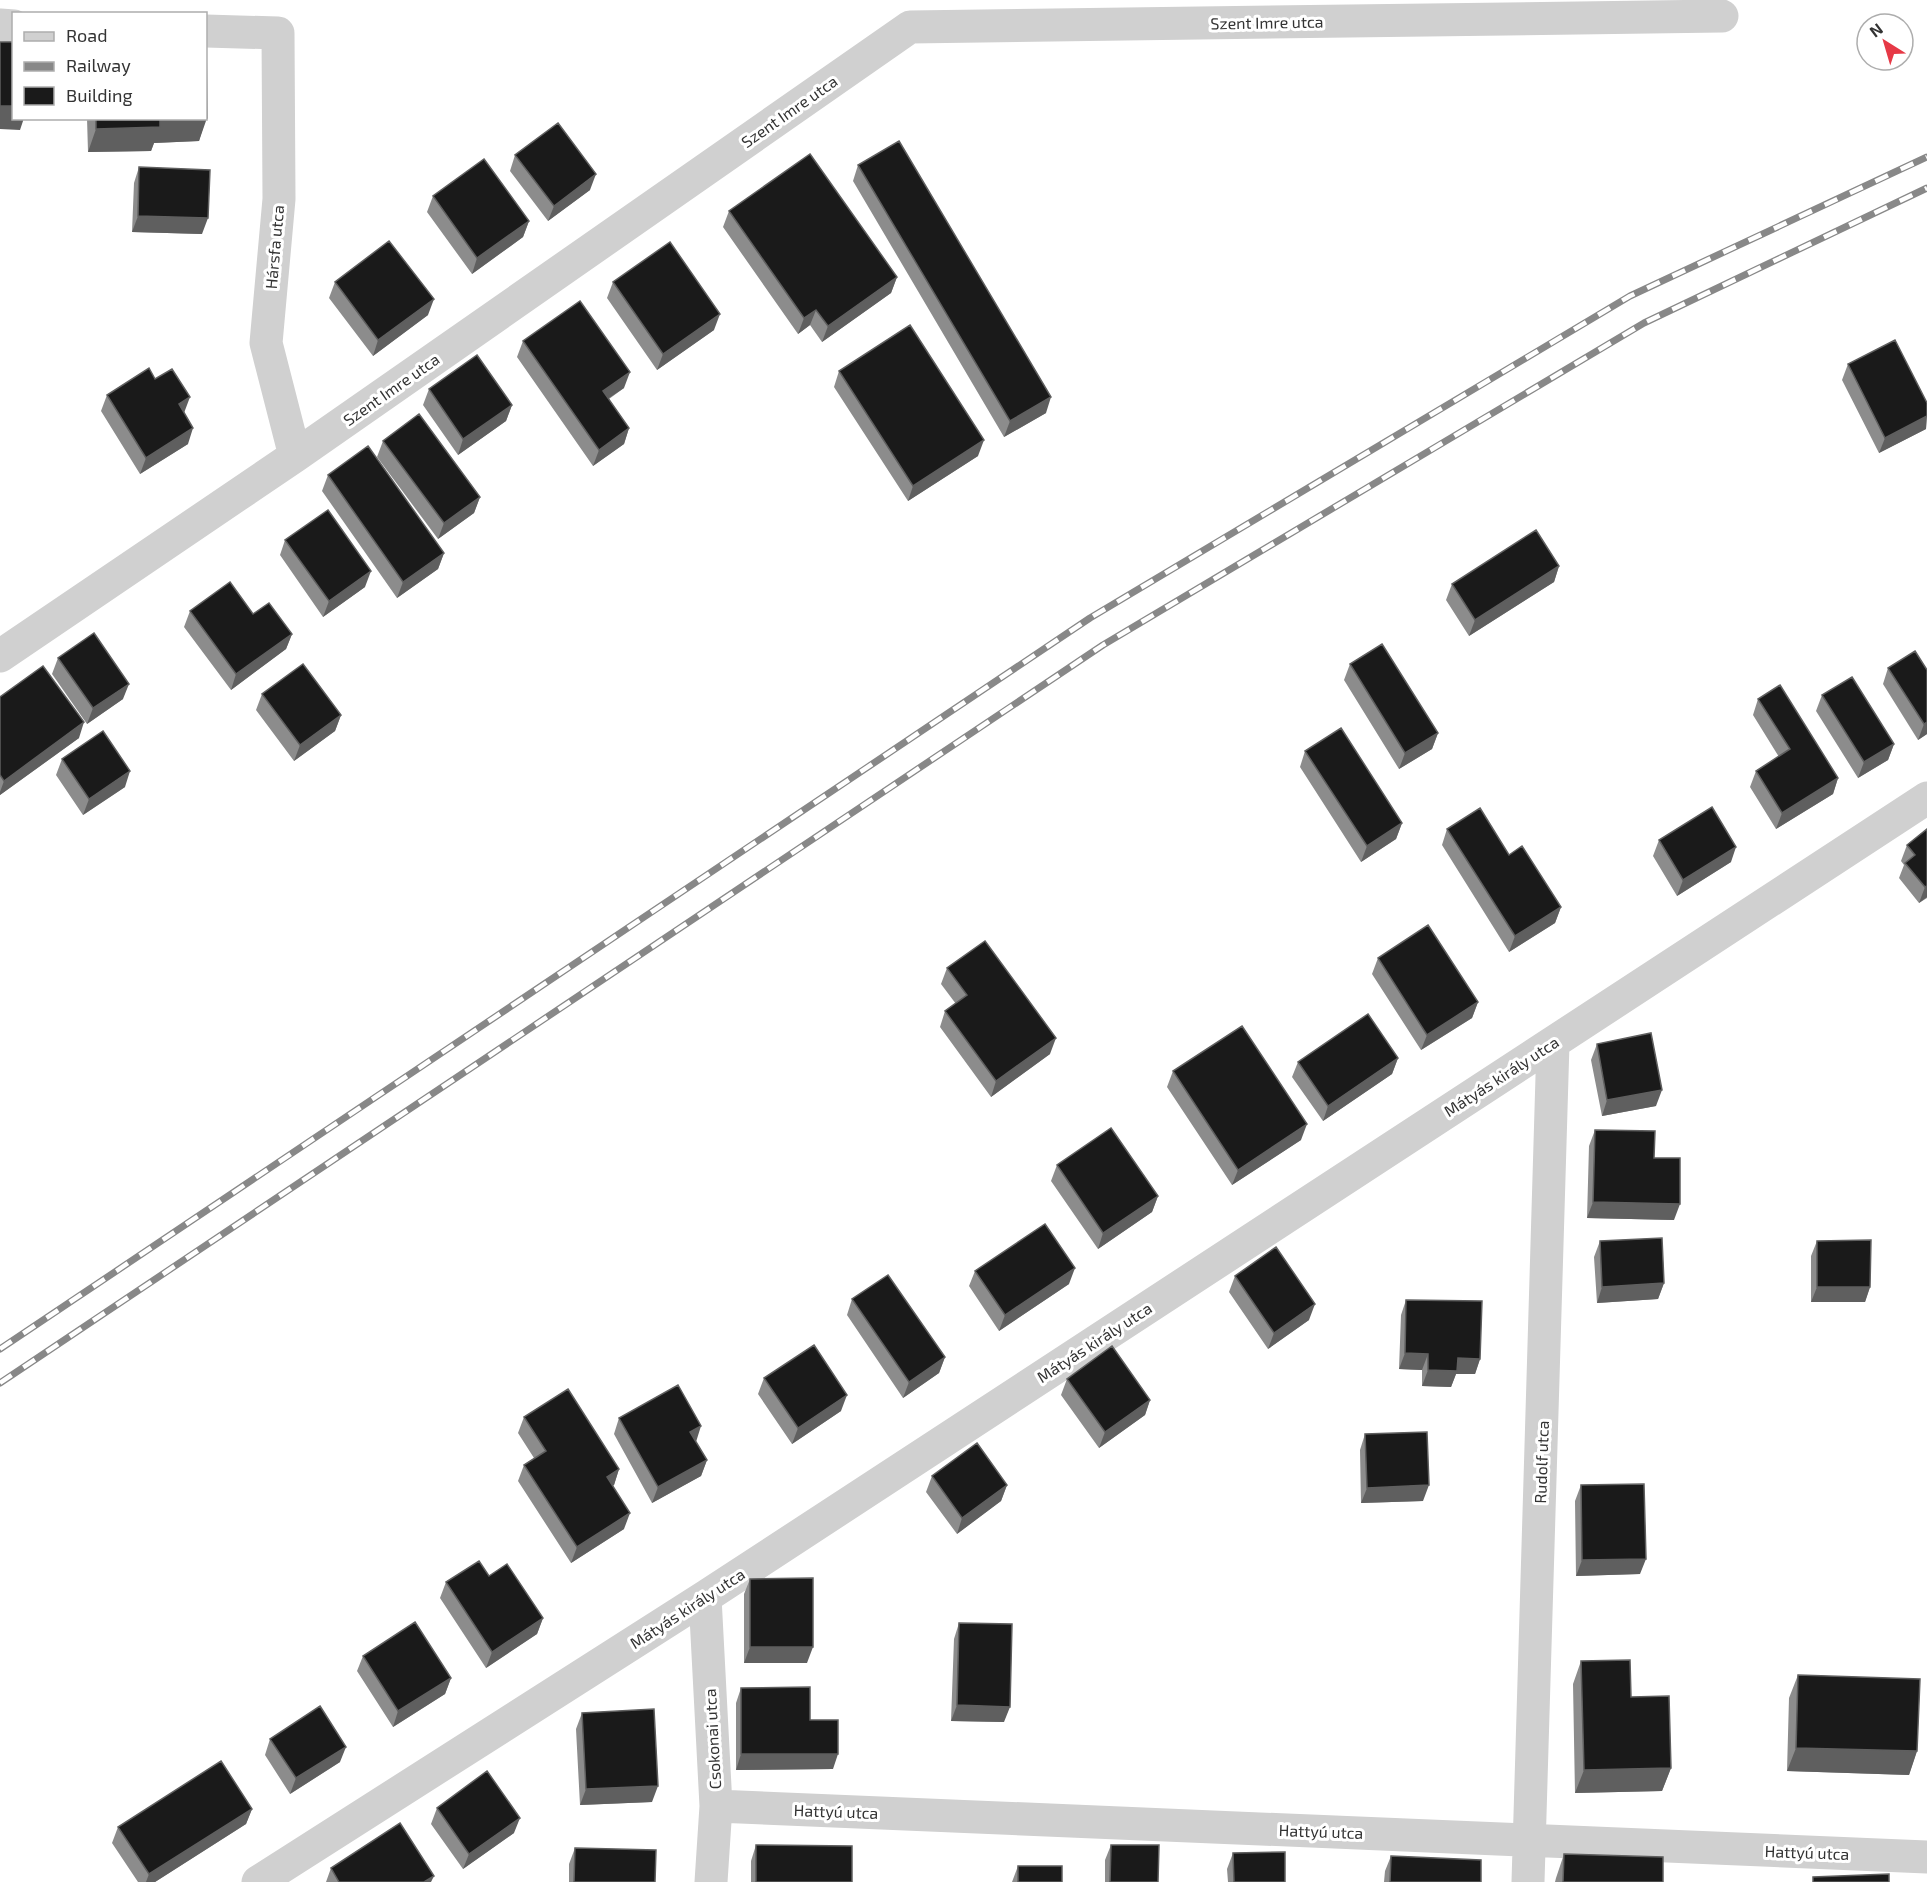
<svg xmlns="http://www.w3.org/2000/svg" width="1927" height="1882" viewBox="0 0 1927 1882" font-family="'Exo 2',sans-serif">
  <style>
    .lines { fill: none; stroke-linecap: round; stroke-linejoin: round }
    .minor { stroke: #d0d0d0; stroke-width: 33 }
    .rail-casing { stroke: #888; stroke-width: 7 }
    .rail { stroke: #fff; stroke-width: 4.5; stroke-dasharray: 14; stroke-linecap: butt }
    .wall { fill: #8c8c8c }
    .shaded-wall { fill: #5f5f5f }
    .building { fill: #1a1a1a; stroke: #5f5f5f; stroke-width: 1.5 }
    .labels { text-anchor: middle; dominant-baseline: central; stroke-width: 6; stroke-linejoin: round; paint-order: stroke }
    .street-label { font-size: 16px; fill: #333; stroke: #fff }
  </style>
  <rect width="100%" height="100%" fill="#fff"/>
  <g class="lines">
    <!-- minor -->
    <path class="minor" d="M 0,25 L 14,26
      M 206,31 L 278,33 L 279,199 L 266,343 L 295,456
      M 0,656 L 295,456 L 910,27 L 1722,16
      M 705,1597 L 716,1806 L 711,1882
      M 716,1806 L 1927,1857
      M 258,1882 L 705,1597 L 1927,798
      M 1528,1882 L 1553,1043"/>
    <defs>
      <path id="rail" d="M 0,1349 L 1090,618 L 1630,296 L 1927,157
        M 0,1383 L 1103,645 L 1644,323 L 1927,188"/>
    </defs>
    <!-- rail casing -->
    <use href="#rail" class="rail-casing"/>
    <!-- rail -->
    <use href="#rail" class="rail"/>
  </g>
  <!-- wall -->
  <path class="wall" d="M 87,118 L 206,118 L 199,141 L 154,143 L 151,151 L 88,152 Z
    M 515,155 L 590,190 L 548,221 L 510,171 Z
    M 858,165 L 1046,413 L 1004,437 L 853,181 Z
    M 139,167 L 202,234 L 132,232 L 134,183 Z
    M 433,196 L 529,221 L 523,237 L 472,274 L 427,212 Z
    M 729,211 L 897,277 L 891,293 L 822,342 L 810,325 L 798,334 L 723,227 Z
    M 335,282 L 428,315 L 373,356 L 329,298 Z
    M 613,282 L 714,330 L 657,370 L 607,298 Z
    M 523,341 L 624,388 L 609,399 L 629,428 L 624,444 L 593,466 L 517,357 Z
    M 1848,364 L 1927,403 L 1926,429 L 1879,453 L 1842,380 Z
    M 839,371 L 978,456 L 908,501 L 834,387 Z
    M 155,379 L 184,413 L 188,444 L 140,474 L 101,411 L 107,395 Z
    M 429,389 L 512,405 L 506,421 L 458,455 L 423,405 Z
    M 383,441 L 480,497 L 474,513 L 438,539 L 377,457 Z
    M 328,475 L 444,553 L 438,569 L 397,598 L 322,491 Z
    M 285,540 L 365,587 L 323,617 L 280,555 Z
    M 1559,566 L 1554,582 L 1469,636 L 1446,600 L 1452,584 Z
    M 190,611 L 253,614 L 292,634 L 286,649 L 231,690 L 184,627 Z
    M 58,658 L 123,699 L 87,724 L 52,674 Z
    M 1350,664 L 1438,733 L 1432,749 L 1399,769 L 1344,680 Z
    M 1888,668 L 1927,670 L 1927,734 L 1918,740 L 1883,684 Z
    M 262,694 L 341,715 L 335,731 L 294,761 L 256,710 Z
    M 1822,695 L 1894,744 L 1888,760 L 1858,778 L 1816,711 Z
    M 0,697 L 79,738 L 0,795 Z
    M 1758,699 L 1838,778 L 1833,794 L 1776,829 L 1750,787 L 1756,771 L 1779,757 L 1753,715 Z
    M 1305,751 L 1402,823 L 1396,839 L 1361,862 L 1300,767 Z
    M 62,759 L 125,787 L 83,815 L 56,775 Z
    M 1447,829 L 1509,855 L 1561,907 L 1555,923 L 1509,952 L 1442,845 Z
    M 1927,829 L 1927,898 L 1919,903 L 1899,878 L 1904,865 L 1901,861 L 1907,845 Z
    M 1659,840 L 1731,862 L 1677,896 L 1653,856 Z
    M 1378,958 L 1478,1002 L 1472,1018 L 1421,1050 L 1372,974 Z
    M 947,968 L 1050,1054 L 991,1097 L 940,1027 L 945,1011 L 956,1004 L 941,984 Z
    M 1597,1044 L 1656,1106 L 1602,1116 L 1591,1060 Z
    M 1398,1058 L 1392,1074 L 1323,1121 L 1292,1077 L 1298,1062 Z
    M 1173,1071 L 1301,1140 L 1232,1185 L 1167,1087 Z
    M 1595,1130 L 1654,1158 L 1674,1220 L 1587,1218 L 1589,1146 Z
    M 1057,1165 L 1158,1196 L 1152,1212 L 1098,1249 L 1051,1181 Z
    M 1600,1241 L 1664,1283 L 1658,1299 L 1597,1303 L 1594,1257 Z
    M 1817,1241 L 1870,1287 L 1865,1302 L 1811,1302 L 1811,1256 Z
    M 975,1271 L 1069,1284 L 999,1331 L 969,1286 Z
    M 1235,1276 L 1309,1320 L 1268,1349 L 1229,1292 Z
    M 852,1299 L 945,1357 L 939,1373 L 903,1398 L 847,1315 Z
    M 1406,1300 L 1480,1359 L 1475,1374 L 1456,1374 L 1451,1387 L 1422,1386 L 1422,1370 L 1399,1369 L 1401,1315 Z
    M 764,1378 L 841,1411 L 792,1444 L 758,1394 Z
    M 1067,1379 L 1150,1400 L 1145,1415 L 1099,1448 L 1061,1395 Z
    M 524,1417 L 619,1469 L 614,1485 L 612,1486 L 624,1529 L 571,1563 L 518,1481 L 524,1465 L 534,1458 L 518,1433 Z
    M 619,1418 L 696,1442 L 707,1460 L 701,1476 L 652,1503 L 614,1434 Z
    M 1365,1434 L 1423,1501 L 1361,1503 L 1360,1450 Z
    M 932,1476 L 1007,1485 L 1001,1501 L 957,1534 L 926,1492 Z
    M 1581,1485 L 1640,1574 L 1576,1576 L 1575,1501 Z
    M 489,1576 L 543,1618 L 537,1634 L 486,1668 L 440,1598 L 446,1582 Z
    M 750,1579 L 807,1663 L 744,1663 L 744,1594 Z
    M 959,1623 L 1004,1722 L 951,1721 L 954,1639 Z
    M 363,1656 L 451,1678 L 445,1694 L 393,1727 L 357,1671 Z
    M 1581,1661 L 1631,1697 L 1671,1768 L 1662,1791 L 1575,1793 L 1573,1684 Z
    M 1798,1675 L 1917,1751 L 1909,1775 L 1787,1771 L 1789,1698 Z
    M 741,1688 L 833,1769 L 736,1770 L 736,1703 Z
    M 582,1713 L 652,1802 L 580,1805 L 576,1729 Z
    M 270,1739 L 340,1762 L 290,1794 L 265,1755 Z
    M 437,1808 L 514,1833 L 463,1869 L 431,1824 Z
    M 252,1809 L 246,1824 L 155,1882 L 138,1882 L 112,1843 L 118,1827 Z
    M 756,1845 L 852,1882 L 751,1882 L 751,1861 Z
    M 1111,1845 L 1158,1882 L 1105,1882 L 1105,1860 Z
    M 575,1848 L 655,1882 L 569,1882 L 569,1864 Z
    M 1233,1853 L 1285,1882 L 1228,1882 L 1227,1869 Z
    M 1564,1854 L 1663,1882 L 1555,1882 L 1556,1878 Z
    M 1391,1856 L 1481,1882 L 1384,1882 L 1385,1871 Z
    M 1018,1866 L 1062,1882 L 1012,1882 Z
    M 331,1868 L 431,1882 L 326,1882 Z"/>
  <!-- shaded-wall -->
  <path class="shaded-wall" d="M 0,106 L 14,106 L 14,118 L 24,118 L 20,130 L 0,129 Z
    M 207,118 L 199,141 L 154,143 L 151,151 L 88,152 L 96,129 L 160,120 Z
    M 596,174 L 590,190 L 548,221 L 554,206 Z
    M 138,216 L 208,218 L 202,234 L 132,232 Z
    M 529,221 L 523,237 L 472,274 L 477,258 Z
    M 897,277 L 891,293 L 822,342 L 828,326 Z
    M 434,299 L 428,315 L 373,356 L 378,340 Z
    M 816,310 L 810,325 L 798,334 L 804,318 Z
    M 720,314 L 714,330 L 657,370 L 663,354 Z
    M 630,372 L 624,388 L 597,406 L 603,391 Z
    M 190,397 L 184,413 L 179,404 Z
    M 1051,397 L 1046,413 L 1004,437 L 1010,421 Z
    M 512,405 L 506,421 L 458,455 L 463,439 Z
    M 1927,416 L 1926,429 L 1879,453 L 1885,438 Z
    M 193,428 L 188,444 L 140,474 L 146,458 Z
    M 629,428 L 624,444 L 593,466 L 599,450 Z
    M 984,440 L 978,456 L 908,501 L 913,486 Z
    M 480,497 L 474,513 L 438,539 L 444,523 Z
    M 444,553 L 438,569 L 397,598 L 403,582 Z
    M 1559,566 L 1554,582 L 1469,636 L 1475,620 Z
    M 371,571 L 365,587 L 323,617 L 329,601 Z
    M 292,634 L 286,649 L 231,690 L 236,674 Z
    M 129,684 L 123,699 L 87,724 L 93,708 Z
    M 341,715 L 335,731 L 294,761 L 300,745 Z
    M 84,722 L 79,738 L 0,795 L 0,792 L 4,781 Z
    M 1927,722 L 1927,734 L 1918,740 L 1924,724 Z
    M 1438,733 L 1432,749 L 1399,769 L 1405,753 Z
    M 1894,744 L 1888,760 L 1858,778 L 1864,762 Z
    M 130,771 L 125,787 L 83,815 L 89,799 Z
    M 1838,778 L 1833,794 L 1776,829 L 1782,813 Z
    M 1402,823 L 1396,839 L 1361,862 L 1367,846 Z
    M 1736,847 L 1731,862 L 1677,896 L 1683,880 Z
    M 1927,886 L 1927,897 L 1919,903 L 1925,887 Z
    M 1561,907 L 1555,923 L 1509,952 L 1515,936 Z
    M 1478,1002 L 1472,1018 L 1421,1050 L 1427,1035 Z
    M 1056,1038 L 1050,1054 L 991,1097 L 996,1081 Z
    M 1398,1058 L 1392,1074 L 1323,1121 L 1328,1106 Z
    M 1662,1090 L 1656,1106 L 1602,1116 L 1607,1100 Z
    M 1307,1124 L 1301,1140 L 1232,1185 L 1238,1170 Z
    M 1158,1196 L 1152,1212 L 1098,1249 L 1103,1233 Z
    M 1593,1202 L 1680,1204 L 1674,1220 L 1587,1218 Z
    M 1075,1268 L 1069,1284 L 999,1331 L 1005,1315 Z
    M 1664,1283 L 1658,1299 L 1597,1303 L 1602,1287 Z
    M 1817,1287 L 1870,1287 L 1865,1302 L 1811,1302 Z
    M 1315,1304 L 1309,1320 L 1268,1349 L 1274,1333 Z
    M 1405,1353 L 1428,1354 L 1422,1370 L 1399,1369 Z
    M 945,1357 L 939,1373 L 903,1398 L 909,1382 Z
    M 1458,1358 L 1480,1359 L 1475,1374 L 1456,1374 L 1451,1387 L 1422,1386 L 1428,1370 Z
    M 847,1395 L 841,1411 L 792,1444 L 798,1428 Z
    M 1150,1400 L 1145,1415 L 1099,1448 L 1105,1432 Z
    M 701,1426 L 696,1442 L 690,1432 Z
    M 707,1460 L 701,1476 L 652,1503 L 658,1487 Z
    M 619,1469 L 614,1485 L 601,1493 L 607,1477 Z
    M 1007,1485 L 1001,1501 L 957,1534 L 962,1518 Z
    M 1429,1485 L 1423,1501 L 1361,1503 L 1367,1488 Z
    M 630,1513 L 624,1529 L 571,1563 L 577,1547 Z
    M 1646,1559 L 1640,1574 L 1576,1576 L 1582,1560 Z
    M 543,1618 L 537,1634 L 486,1668 L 492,1652 Z
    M 750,1647 L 813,1647 L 807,1663 L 744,1663 Z
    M 451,1678 L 445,1694 L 393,1727 L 398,1711 Z
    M 957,1705 L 1010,1707 L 1004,1722 L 951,1721 Z
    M 346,1747 L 340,1762 L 290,1794 L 296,1778 Z
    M 1796,1748 L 1917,1751 L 1909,1775 L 1787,1771 Z
    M 741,1754 L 838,1754 L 833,1769 L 736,1770 Z
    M 1671,1768 L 1662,1791 L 1575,1793 L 1584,1770 Z
    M 658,1786 L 652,1802 L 580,1805 L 586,1789 Z
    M 252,1809 L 246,1824 L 155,1882 L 146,1882 L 149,1874 Z
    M 520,1818 L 514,1833 L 463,1869 L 469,1854 Z
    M 434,1876 L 431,1882 L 424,1882 Z"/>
  <!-- building -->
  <path class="building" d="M 0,42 L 14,42 L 14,106 L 0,106 Z
    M 206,42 L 207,118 L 206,118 Z
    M 96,118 L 196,118 L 160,120 L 160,127 L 96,129 Z
    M 558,123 L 596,174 L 554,206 L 515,155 Z
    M 899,141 L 1051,397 L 1010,421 L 858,165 Z
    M 810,154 L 897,277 L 828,326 L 816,310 L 804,318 L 729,211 Z
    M 484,159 L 529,221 L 477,258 L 433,196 Z
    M 139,167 L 210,170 L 208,218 L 138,216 Z
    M 389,241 L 434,299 L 378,340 L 335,282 Z
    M 670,242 L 720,314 L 663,354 L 613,282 Z
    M 580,301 L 630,372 L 603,391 L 629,428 L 599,450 L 523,341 Z
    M 910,325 L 984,440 L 913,486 L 839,371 Z
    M 1895,340 L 1927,403 L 1927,416 L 1885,438 L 1848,364 Z
    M 477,355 L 512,405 L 463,439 L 429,389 Z
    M 149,368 L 155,379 L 172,369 L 190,397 L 179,404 L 193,428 L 146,458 L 107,395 Z
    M 419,414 L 480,497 L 444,523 L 383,441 Z
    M 368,446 L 444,553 L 403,582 L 328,475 Z
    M 328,510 L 371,571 L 329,601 L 285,540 Z
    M 1536,530 L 1559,566 L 1475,620 L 1452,584 Z
    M 230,582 L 253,614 L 269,603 L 292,634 L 236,674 L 190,611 Z
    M 94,633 L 129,684 L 93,708 L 58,658 Z
    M 1382,644 L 1438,733 L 1405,753 L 1350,664 Z
    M 1915,651 L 1927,670 L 1927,722 L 1924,724 L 1888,668 Z
    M 303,664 L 341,715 L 300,745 L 262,694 Z
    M 43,666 L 84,722 L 4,781 L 0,775 L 0,697 Z
    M 1852,677 L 1894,744 L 1864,762 L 1822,695 Z
    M 1780,685 L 1838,778 L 1782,813 L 1756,771 L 1790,749 L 1758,699 Z
    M 1341,728 L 1402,823 L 1367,846 L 1305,751 Z
    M 103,731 L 130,771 L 89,799 L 62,759 Z
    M 1712,807 L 1736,847 L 1683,880 L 1659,840 Z
    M 1480,808 L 1509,855 L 1522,846 L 1561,907 L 1515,936 L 1447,829 Z
    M 1927,829 L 1927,886 L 1925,887 L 1905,863 L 1915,855 L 1907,845 Z
    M 1428,925 L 1478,1002 L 1427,1035 L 1378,958 Z
    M 985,941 L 1056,1038 L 996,1081 L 945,1011 L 967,995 L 947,968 Z
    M 1368,1014 L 1398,1058 L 1328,1106 L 1298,1062 Z
    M 1242,1026 L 1307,1124 L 1238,1170 L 1173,1071 Z
    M 1651,1033 L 1662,1090 L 1607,1100 L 1597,1044 Z
    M 1111,1128 L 1158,1196 L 1103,1233 L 1057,1165 Z
    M 1595,1130 L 1655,1131 L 1654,1158 L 1680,1158 L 1680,1204 L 1593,1202 Z
    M 1045,1224 L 1075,1268 L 1005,1315 L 975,1271 Z
    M 1662,1238 L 1664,1283 L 1602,1287 L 1600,1241 Z
    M 1871,1240 L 1870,1287 L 1817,1287 L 1817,1241 Z
    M 1276,1247 L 1315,1304 L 1274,1333 L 1235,1276 Z
    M 888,1275 L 945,1357 L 909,1382 L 852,1299 Z
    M 1406,1300 L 1482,1301 L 1480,1359 L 1458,1358 L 1457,1371 L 1428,1370 L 1428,1354 L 1405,1353 Z
    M 814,1345 L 847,1395 L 798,1428 L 764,1378 Z
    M 1112,1346 L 1150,1400 L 1105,1432 L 1067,1379 Z
    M 678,1385 L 701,1426 L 690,1432 L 707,1460 L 658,1487 L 619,1418 Z
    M 568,1389 L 619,1469 L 607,1477 L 630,1513 L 577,1547 L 524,1465 L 546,1451 L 524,1417 Z
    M 1427,1432 L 1429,1485 L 1367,1488 L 1365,1434 Z
    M 977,1443 L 1007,1485 L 962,1518 L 932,1476 Z
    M 1644,1484 L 1646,1559 L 1582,1560 L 1581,1485 Z
    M 479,1561 L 489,1576 L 507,1564 L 543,1618 L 492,1652 L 446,1582 Z
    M 813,1578 L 813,1647 L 750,1647 L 750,1579 Z
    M 415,1622 L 451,1678 L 398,1711 L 363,1656 Z
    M 959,1623 L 1012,1624 L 1010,1707 L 957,1705 Z
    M 1630,1660 L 1631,1697 L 1669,1696 L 1671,1768 L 1584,1770 L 1581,1661 Z
    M 1798,1675 L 1920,1679 L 1917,1751 L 1796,1748 Z
    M 810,1687 L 810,1720 L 838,1720 L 838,1754 L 741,1754 L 741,1688 Z
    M 320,1706 L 346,1747 L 296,1778 L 270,1739 Z
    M 654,1709 L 658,1786 L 586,1789 L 582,1713 Z
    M 221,1761 L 252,1809 L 149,1874 L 118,1827 Z
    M 487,1771 L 520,1818 L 469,1854 L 437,1808 Z
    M 400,1823 L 434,1876 L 424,1882 L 339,1882 L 331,1868 Z
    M 756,1845 L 852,1846 L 852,1882 L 756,1882 Z
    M 1111,1845 L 1159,1845 L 1158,1882 L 1110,1882 Z
    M 575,1848 L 656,1850 L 655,1882 L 574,1882 Z
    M 1285,1852 L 1285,1882 L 1234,1882 L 1233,1853 Z
    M 1564,1854 L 1663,1857 L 1663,1882 L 1563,1882 Z
    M 1391,1856 L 1481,1860 L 1481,1882 L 1390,1882 Z
    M 1018,1866 L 1062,1866 L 1062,1882 L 1018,1882 Z
    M 1889,1874 L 1889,1882 L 1813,1882 L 1813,1877 Z"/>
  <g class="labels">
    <!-- street labels -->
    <g class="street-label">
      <text transform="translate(1267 22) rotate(-1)">Szent Imre utca</text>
      <text transform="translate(789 111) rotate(-35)">Szent Imre utca</text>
      <text transform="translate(274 247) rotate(-85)">Hársfa utca</text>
      <text transform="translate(391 389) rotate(-35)">Szent Imre utca</text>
      <text transform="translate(1501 1076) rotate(-33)">Mátyás király utca</text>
      <text transform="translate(1094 1342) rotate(-33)">Mátyás király utca</text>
      <text transform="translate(1541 1462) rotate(-88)">Rudolf utca</text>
      <text transform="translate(687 1608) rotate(-33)">Mátyás király utca</text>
      <text transform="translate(712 1739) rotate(-93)">Csokonai utca</text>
      <text transform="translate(836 1811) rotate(2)">Hattyú utca</text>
      <text transform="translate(1321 1831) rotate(2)">Hattyú utca</text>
      <text transform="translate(1807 1852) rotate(2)">Hattyú utca</text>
    </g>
  </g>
  <!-- legend -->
  <rect x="12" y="12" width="195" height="108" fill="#ffffff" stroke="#adadad" stroke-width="1.5"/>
  <rect x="24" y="32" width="30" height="9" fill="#d0d0d0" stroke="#adadad" stroke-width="1.5"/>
  <text x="66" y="42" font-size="18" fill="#333333">Road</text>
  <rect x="24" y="62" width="30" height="9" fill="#888888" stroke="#adadad" stroke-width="1.5"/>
  <text x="66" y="72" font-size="18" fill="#333333">Railway</text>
  <rect x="24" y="87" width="30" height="18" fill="#1a1a1a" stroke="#adadad" stroke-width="1.5"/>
  <text x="66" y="102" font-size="18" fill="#333333">Building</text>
  <!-- north arrow -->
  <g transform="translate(1885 42) rotate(323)"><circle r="28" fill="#ffffff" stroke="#adadad" stroke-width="1.5"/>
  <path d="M0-4.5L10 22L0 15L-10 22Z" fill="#e63946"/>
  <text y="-9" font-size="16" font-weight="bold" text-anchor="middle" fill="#333333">N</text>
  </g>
</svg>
